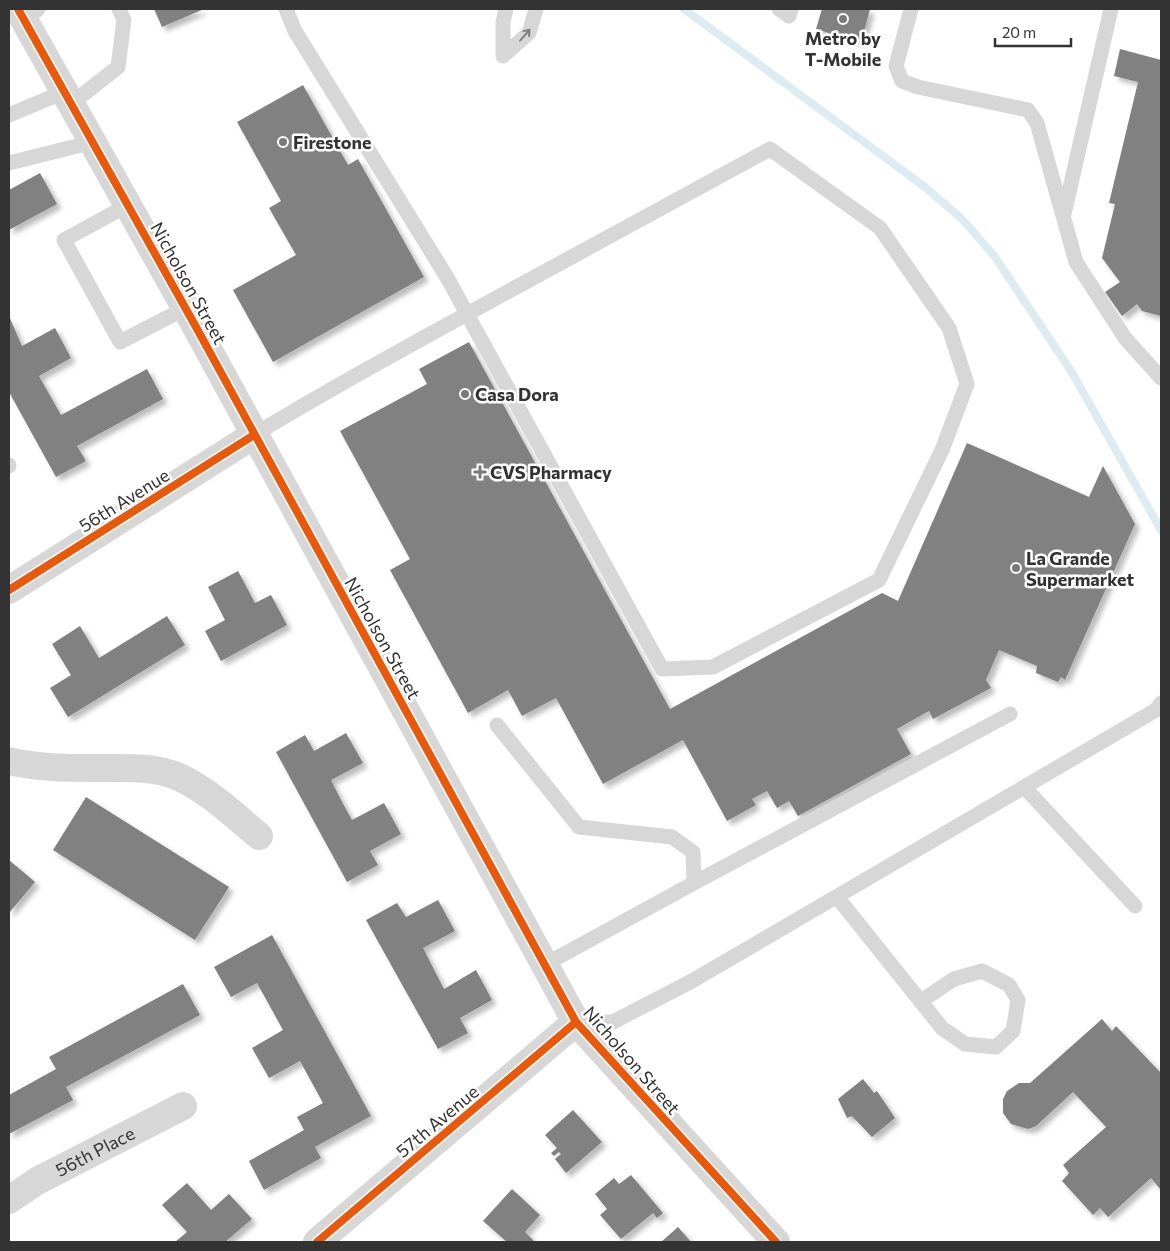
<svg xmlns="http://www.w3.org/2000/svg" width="1170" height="1251" viewBox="0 0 1170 1251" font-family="Commissioner,sans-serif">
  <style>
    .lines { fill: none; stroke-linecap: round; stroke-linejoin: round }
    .stream { stroke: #ddebf3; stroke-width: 8 }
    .building { fill: #818181; filter: url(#shadow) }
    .lane { stroke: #d7d7d7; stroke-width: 15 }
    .street { stroke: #d7d7d7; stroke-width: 28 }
    .cycleway-casing { stroke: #fff; stroke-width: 11 }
    .cycleway { stroke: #e8590c; stroke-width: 8 }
    .oneway { stroke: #7d7d7d }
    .poi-dot { fill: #7a7a7a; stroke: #fff; stroke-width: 2 }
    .labels { text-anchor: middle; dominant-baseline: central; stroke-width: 5; stroke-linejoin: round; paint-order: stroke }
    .poi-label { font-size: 18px; font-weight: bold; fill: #333; stroke: #fff; text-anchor: start }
    .street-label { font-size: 18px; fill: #333; stroke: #fff }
  </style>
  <defs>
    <filter id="shadow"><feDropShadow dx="4.5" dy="4.5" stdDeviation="2.5" flood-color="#0004"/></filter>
  </defs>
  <rect width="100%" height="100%" fill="#fff"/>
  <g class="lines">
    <!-- stream -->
    <path class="stream" d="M 684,9 L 925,187 L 963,220 L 995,257 L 1071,371 L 1161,530"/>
  </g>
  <!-- building -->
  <path class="building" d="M 154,9 L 204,9 L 162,27 Z
    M 822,9 L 870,9 L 861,43 L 816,29 Z
    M 1120,49 L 1161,60 L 1161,316 L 1142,311 L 1137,304 L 1122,316 L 1105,292 L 1120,282 L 1102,258 L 1115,204 L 1109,203 L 1138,82 L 1114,76 Z
    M 303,85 L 348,165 L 358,159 L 424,277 L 273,362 L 233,290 L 296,255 L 269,208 L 281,201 L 237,122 Z
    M 40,173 L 57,204 L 9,230 L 9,190 Z
    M 9,316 L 22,346 L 55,328 L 71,358 L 39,376 L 61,415 L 147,369 L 163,399 L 77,446 L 86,461 L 56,477 L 9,392 Z
    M 469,342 L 670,709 L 882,593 L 898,601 L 967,443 L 1089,497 L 1103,466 L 1135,524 L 1065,680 L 1061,677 L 1058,682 L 1036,673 L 1037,666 L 999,650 L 986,680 L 991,688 L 933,719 L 929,711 L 897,729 L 911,754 L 798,816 L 789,801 L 777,808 L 767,791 L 752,799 L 756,805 L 727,821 L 683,740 L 603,784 L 556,698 L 522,716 L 508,690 L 468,713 L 390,570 L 410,559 L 340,431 L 427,384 L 419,369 Z
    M 238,571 L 255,603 L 271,595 L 287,625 L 221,661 L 205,631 L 225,620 L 208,587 Z
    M 167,616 L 185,645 L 68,717 L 50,688 L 71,675 L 52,644 L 80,626 L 99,658 Z
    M 346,733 L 363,763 L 331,780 L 341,800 L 352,820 L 384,803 L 401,834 L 370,851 L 378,865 L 347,882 L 276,752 L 305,735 L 314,751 Z
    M 86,797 L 229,887 L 195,940 L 53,850 Z
    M 9,860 L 35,882 L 9,913 Z
    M 438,900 L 455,931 L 423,948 L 444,989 L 476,970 L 492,1000 L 460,1018 L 468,1033 L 438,1049 L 366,920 L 397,903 L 406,917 Z
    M 272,935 L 371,1116 L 315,1147 L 321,1158 L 264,1190 L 249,1161 L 304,1130 L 297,1117 L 323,1103 L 300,1061 L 269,1078 L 252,1048 L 283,1030 L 257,983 L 231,997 L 214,967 Z
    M 183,984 L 200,1015 L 66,1087 L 73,1100 L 9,1134 L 9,1095 L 56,1069 L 49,1057 Z
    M 1102,1019 L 1112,1031 L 1116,1026 L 1161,1073 L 1161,1190 L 1151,1178 L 1108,1217 L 1100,1208 L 1093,1215 L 1062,1181 L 1069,1173 L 1063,1165 L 1106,1127 L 1073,1092 L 1036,1126 L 1028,1129 L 1011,1124 L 1003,1113 L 1003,1099 L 1007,1091 L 1019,1083 L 1030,1083 Z
    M 863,1079 L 874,1093 L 877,1091 L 895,1118 L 872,1137 L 852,1116 L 847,1118 L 838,1099 Z
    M 573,1110 L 602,1142 L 566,1173 L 555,1159 L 561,1154 L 559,1152 L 554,1156 L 551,1153 L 557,1148 L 545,1135 Z
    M 631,1175 L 663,1213 L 657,1218 L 653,1213 L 621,1239 L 600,1215 L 607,1209 L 595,1194 L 614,1178 L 619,1184 Z
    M 187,1183 L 211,1210 L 229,1194 L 252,1219 L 225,1242 L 175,1242 L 187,1232 L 162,1205 Z
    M 512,1189 L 540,1215 L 525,1232 L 534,1241 L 533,1242 L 507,1242 L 483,1221 Z
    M 678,1227 L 691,1242 L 661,1242 Z"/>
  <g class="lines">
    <!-- lane -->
    <path class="lane" d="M 779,9 L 789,16 L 791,9
      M 911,9 L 896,66 L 902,81 L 918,87 L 1028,110 L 1037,123 L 1076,262 L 1125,338 L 1161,378
      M 24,20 L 38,9
      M 503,56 L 529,33 L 536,9
      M 503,56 L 503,22 L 506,9
      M 71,104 L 118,67 L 124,20 L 119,9
      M 9,115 L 64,92
      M 9,163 L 93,142
      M 128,205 L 64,240 L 120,342 L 186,308
      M 1064,214 L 1111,9
      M 254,435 C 327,390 403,349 478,308 C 575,255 673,202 770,149 L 880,228 L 949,328 L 967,384 L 942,450 L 879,580 L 713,667 L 662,669 L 467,314 L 448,279 L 295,31 L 286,9
      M 9,465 L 9,466
      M 497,725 L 579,827 L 672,837 L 693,852 L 694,883 L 544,965
      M 1025,788 L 1135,906
      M 694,883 L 1010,714
      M 837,897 L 942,1028 L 965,1044 L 996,1047 L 1013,1031 L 1018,1000 L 1009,985 L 982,971 L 954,979 L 921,1001
      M 576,1022 L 613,1022 L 692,981 L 1156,710 L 1161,703"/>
    <!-- street -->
    <g class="street">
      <path d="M 18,9 L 196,327 L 576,1022 L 776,1242"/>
      <path d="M 9,590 L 254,435"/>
      <path d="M 9,761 C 37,768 67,768 96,768 C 124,768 153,766 179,777 C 209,791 234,815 259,836"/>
      <path id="s1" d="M 9,1200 L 37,1181 L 183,1106"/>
      <path d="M 317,1242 L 576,1022"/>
    </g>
    <defs>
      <path id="cycleway" d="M 18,9 L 196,327 L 576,1022 L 776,1242
        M 9,590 L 254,435
        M 317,1242 L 576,1022"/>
    </defs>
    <!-- cycleway casing -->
    <use href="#cycleway" class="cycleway-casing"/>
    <!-- cycleway -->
    <use href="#cycleway" class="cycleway"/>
  </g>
  <!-- one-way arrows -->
  <defs><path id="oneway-shaft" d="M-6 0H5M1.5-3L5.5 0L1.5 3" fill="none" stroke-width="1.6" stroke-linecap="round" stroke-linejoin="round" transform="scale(1.25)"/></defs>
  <use class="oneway" href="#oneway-shaft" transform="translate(525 35) rotate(-49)"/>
  <!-- markers -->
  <g class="poi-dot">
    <circle cx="843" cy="19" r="5"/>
    <circle cx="283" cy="142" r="5"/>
    <circle cx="465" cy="394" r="5"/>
    <path d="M477.5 464.5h5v5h5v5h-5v5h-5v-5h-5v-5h5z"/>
    <circle cx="1016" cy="568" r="5"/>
  </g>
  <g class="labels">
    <!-- poi labels -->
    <g class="poi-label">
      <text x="843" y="38" text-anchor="middle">Metro by<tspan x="843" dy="21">T-Mobile</tspan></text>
      <text x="293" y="142">Firestone</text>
      <text x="475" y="394">Casa Dora</text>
      <text x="490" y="472">CVS Pharmacy</text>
      <text x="1026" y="558">La Grande<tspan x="1026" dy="21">Supermarket</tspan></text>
    </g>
    <!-- street labels -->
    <g class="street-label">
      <text transform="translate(189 283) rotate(61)">Nicholson Street</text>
      <text transform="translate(124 500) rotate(-32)">56th Avenue</text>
      <text transform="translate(383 638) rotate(61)">Nicholson Street</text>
      <text transform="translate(632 1060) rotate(49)">Nicholson Street</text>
      <text transform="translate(437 1121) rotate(-40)">57th Avenue</text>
      <text stroke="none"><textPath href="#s1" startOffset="99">56th Place</textPath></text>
    </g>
  </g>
  <!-- border -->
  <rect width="1170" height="1251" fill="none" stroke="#333333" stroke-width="20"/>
  <!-- scale -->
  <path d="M995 38v8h76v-8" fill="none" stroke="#333333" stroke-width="2.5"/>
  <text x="1002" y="38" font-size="15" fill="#333333" stroke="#ffffff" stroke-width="4" paint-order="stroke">20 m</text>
</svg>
